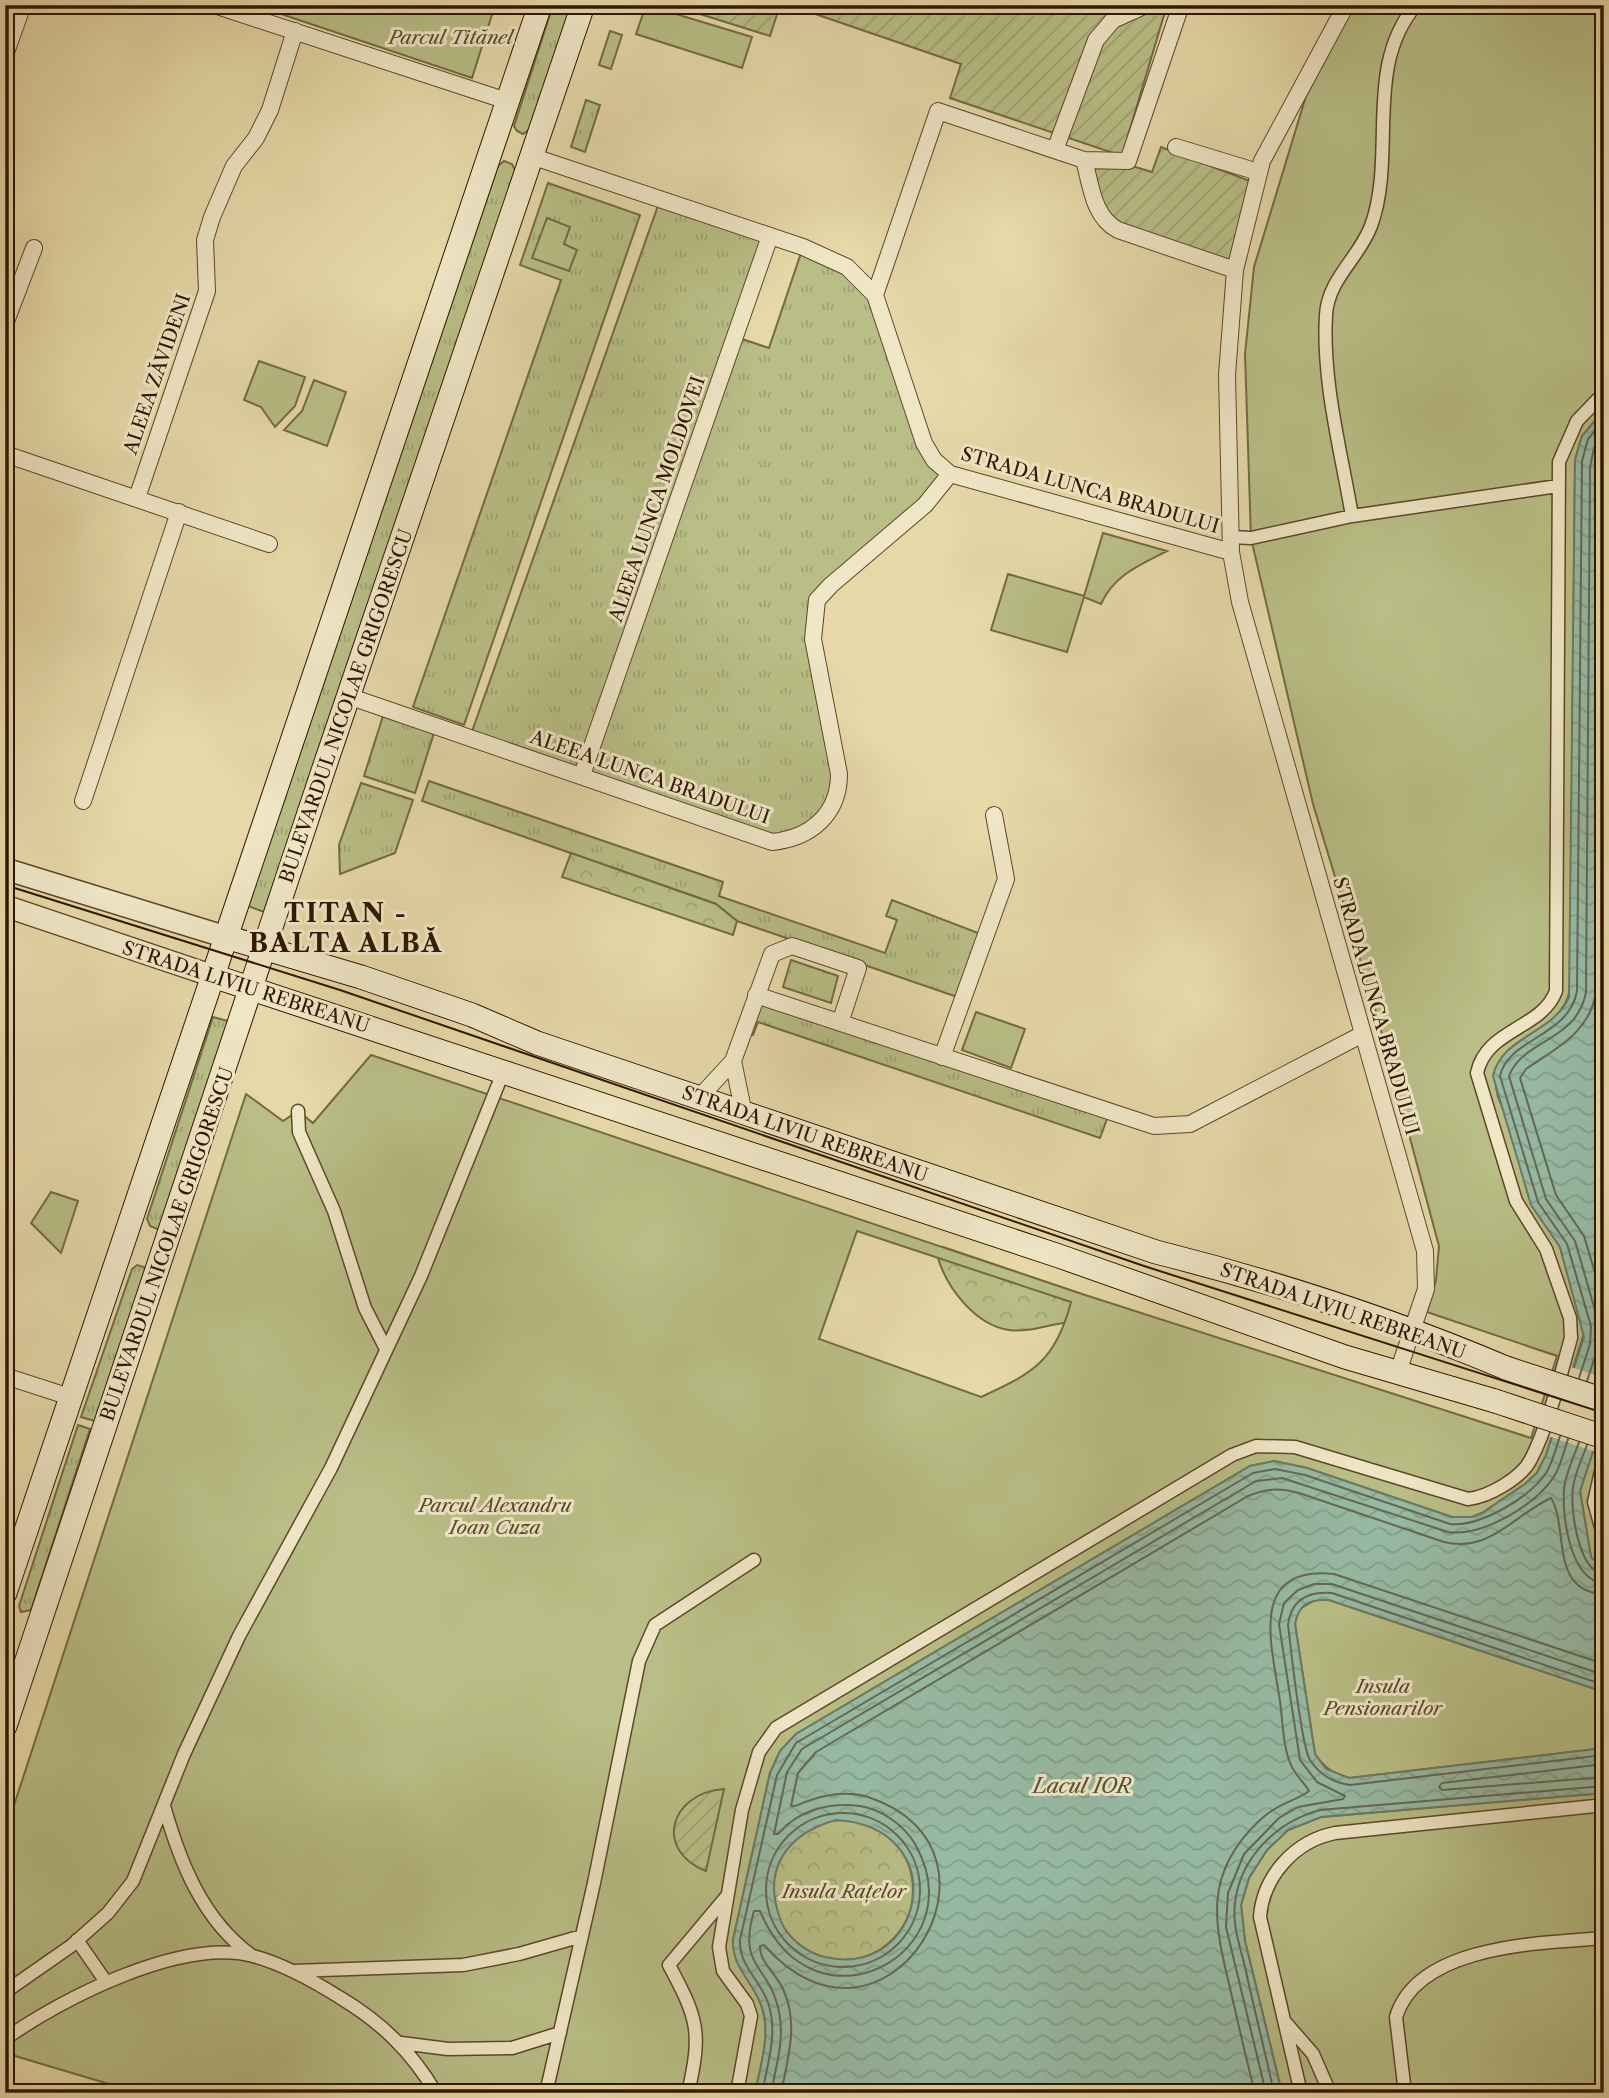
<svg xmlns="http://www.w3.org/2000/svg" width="1609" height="2098" viewBox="0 0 1609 2098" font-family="'Libre Caslon Text',serif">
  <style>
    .grass { fill: url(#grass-tufts); stroke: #746a42; stroke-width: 2 }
    .forest { fill: url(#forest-crowns); stroke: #746a42; stroke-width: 2 }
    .park { fill: #b8be85; stroke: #746a42; stroke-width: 2; fill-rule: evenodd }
    .garden { fill: url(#garden-furrows); stroke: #746a42; stroke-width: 2 }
    .water { fill: url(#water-waves); stroke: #6e7862; stroke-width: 2; fill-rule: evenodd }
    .pier { fill: #e6d8a7 }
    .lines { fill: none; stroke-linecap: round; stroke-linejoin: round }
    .shore { stroke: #646852; stroke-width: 2 }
    .pedestrian-casing { stroke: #5e462a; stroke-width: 15 }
    .minor-casing { stroke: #5e462a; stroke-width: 18 }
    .tertiary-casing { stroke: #5e462a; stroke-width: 24 }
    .secondary-casing { stroke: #301600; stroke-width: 25 }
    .pedestrian { stroke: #efe6c6; stroke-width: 12 }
    .minor { stroke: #efe6c6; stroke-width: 16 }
    .tertiary { stroke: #efe6c6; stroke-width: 21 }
    .secondary { stroke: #efe6c6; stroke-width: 23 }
    .tram { stroke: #301600; stroke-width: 2 }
    .secondary-bridge-casing { stroke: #301600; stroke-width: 25; stroke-linecap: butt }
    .secondary-bridge { stroke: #efe6c6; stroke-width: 23 }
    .labels { text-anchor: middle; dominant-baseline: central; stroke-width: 6; stroke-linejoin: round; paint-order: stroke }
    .park-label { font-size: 19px; font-style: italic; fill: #594828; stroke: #efe6c6 }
    .street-label { font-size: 19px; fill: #301600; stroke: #efe6c6 }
    .water-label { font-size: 21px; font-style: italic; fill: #544f39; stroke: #efe6c6 }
    .district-label { font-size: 26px; font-weight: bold; letter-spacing: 2px; fill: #301600; stroke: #efe6c6 }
  </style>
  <defs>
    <pattern id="grass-tufts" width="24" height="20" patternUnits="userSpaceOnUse" patternTransform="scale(1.75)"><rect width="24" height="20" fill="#b8be85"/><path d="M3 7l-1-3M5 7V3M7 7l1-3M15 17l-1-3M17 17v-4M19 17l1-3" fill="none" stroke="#9ea371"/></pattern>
    <pattern id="forest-crowns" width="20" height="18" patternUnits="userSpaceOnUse" patternTransform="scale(1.75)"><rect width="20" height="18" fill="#b8be85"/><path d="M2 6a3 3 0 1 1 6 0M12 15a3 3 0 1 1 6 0" fill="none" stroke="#9ea371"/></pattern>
    <pattern id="garden-furrows" width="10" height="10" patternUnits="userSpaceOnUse" patternTransform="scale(1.75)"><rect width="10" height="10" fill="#b8be85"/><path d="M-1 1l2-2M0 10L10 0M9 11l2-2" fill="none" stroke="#9ea371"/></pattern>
    <pattern id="water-waves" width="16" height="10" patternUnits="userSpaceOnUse" patternTransform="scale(1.75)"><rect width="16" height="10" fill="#97baa4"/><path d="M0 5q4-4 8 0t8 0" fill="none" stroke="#829f8b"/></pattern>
  </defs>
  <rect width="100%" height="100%" fill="#e6d8a7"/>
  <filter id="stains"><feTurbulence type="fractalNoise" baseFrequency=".00286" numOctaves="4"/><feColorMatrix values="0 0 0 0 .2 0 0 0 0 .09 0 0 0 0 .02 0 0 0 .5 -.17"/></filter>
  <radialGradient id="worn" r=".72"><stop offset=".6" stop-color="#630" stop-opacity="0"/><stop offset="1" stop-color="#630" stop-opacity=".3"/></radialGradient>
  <!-- grass -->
  <path class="grass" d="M 553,5 L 571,5 L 530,129 L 523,134 L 517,131 L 514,126 Z
    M 610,31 L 622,35 L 611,69 L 599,65 Z
    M 586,100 L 600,105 L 585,152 L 571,147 Z
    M 504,161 L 512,164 L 516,172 L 264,912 L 248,906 L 498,166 Z
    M 548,183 L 640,215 L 464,725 L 413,707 L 561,280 L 520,265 Z
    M 660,200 L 770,236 L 736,337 L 769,348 L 803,247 L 861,278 L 924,443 L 950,474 L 815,611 L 837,801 L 790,840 L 470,737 Z
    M 383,716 L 434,733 L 415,793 L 364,776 Z
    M 429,781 L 723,882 L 719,896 L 885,953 L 897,920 L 886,916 L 892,900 L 986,936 L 963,999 L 737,921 L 716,904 L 422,801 Z
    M 361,783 L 413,800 L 395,853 L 340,874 L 339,845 Z
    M 791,960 L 838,976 L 831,1003 L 783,987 Z
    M 760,1000 L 1108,1116 L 1100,1138 L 758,1022 L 753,1035 L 748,1033 Z
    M 213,1017 L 231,1022 L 164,1225 L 157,1229 L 150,1226 L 147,1219 Z
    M 137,1265 L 144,1267 L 146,1273 L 95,1421 L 81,1417 L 132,1269 Z
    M 78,1425 L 90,1429 L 31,1610 L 21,1612 L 19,1606 Z"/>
  <!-- forest -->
  <path class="forest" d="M 571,853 L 716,904 L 737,921 L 733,935 L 562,877 Z
    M 943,1247 L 1082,1294 L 1070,1322 C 1050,1324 1029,1333 1009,1330 C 975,1325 947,1288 938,1258 Z
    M773 1890a70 70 0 1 1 140 0a70 70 0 1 1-140 0Z"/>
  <!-- park -->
  <path class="park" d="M 254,5 L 495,5 L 472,78 Z
    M 646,5 L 752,37 L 742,68 L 636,34 Z
    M 1352,5 L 1604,5 L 1604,410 L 1582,436 L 1575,460 L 1570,989 C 1561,1042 1480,1032 1498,1097 L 1550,1230 L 1560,1247 L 1584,1333 L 1546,1455 L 1537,1473 L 1525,1484 L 1482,1513 L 1472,1517 L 1452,1517 L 1307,1468 L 1274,1461 L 1250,1466 L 796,1734 L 780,1751 L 770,1773 L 733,1940 C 732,1962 751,1980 759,2000 C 773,2030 761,2063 755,2093 L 139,2093 L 5,2053 L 5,1833 L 246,1094 L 283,1121 L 298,1111 L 313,1123 L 371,1055 L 1082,1294 L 1531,1438 L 1557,1356 L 1427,1312 L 1436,1280 L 1439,1246 L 1376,1012 L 1313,804 L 1251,538 L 1245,354 L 1254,267 L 1306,96 ZM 857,1231 L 1071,1302 C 1056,1360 1034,1373 981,1397 L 819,1339 Z
    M 547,218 L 570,227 L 564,244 L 577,250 L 569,271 L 532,258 Z
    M 259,361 L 305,377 L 295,406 L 275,427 L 261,407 L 244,400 Z
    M 314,380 L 346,392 L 327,446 L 284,430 L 302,411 Z
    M 1103,533 L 1167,551 C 1140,565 1114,575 1101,604 L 1084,597 L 1067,652 L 991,630 L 1008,574 L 1084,596 Z
    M 976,1012 L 1025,1029 L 1011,1068 L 962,1050 Z
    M 51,1192 L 78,1201 L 61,1253 L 31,1223 Z
    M 1604,1418 L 1604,1569 L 1591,1557 L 1580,1491 Z
    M 1317,1599 L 1329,1600 L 1604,1692 L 1604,1748 L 1349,1778 C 1332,1773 1325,1768 1315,1754 L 1295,1624 L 1298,1610 Z
    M 1604,1793 L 1604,2093 L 1282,2093 L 1245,1941 L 1241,1905 L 1249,1878 L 1267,1850 L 1288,1830 L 1321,1817 Z"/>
  <!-- garden -->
  <path class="garden" d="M 671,5 L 780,5 L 770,36 Z
    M 789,5 L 1167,5 L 1122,156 L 950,98 L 961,64 Z
    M 1161,147 L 1255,183 L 1235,270 L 1111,227 L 1084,160 L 1122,163 L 1152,172 Z
    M 724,1789 L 706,1871 C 654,1851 669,1793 724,1789 Z"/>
  <!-- water -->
  <path class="water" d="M 1604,410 L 1604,1418 L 1580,1491 L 1591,1557 L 1604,1569 L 1604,1692 L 1329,1600 C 1309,1599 1299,1604 1295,1624 L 1315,1754 L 1326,1769 L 1349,1778 L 1604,1748 L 1604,1793 L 1321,1817 L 1288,1830 L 1267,1850 L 1249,1878 L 1241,1905 L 1245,1941 L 1282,2093 L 755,2093 C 761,2063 773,2029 759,2000 C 749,1978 732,1966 733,1940 L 770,1773 L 780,1751 L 796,1734 L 1250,1466 L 1274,1461 L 1307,1468 L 1452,1517 L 1472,1517 L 1482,1513 L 1525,1484 L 1537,1473 L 1546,1455 L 1584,1337 L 1560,1247 L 1531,1205 L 1493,1076 C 1501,1037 1554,1033 1569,997 L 1575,460 L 1582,436 ZM 836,1820 C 955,1827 925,1980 825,1957 C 807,1953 787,1938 781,1921 C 761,1870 786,1834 836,1820 Z"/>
  <!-- pier -->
  <path class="pier" d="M 1571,1367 L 1604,1378 L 1604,1429 L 1596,1452 L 1548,1436 Z"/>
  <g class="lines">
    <!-- shore -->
    <path class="shore" d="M 1604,451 L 1601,467 L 1596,992 C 1590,1032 1557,1048 1526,1069 L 1520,1078 L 1556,1195 L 1584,1236 L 1604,1303
      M 1579,1378 L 1590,1344 L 1591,1326 L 1567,1244 L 1538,1202 L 1500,1076 C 1508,1038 1569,1037 1577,991 L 1582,461 L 1588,439 L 1604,420
      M 1587,1381 L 1600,1341 L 1599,1324 L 1575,1241 L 1546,1199 L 1509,1076 C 1523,1039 1577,1042 1586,992 L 1590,467 L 1594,448 L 1604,433
      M 1579,1442 C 1574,1457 1565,1474 1564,1490 C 1562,1516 1570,1581 1604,1583
      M 1587,1445 C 1582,1459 1575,1473 1573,1487 C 1570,1508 1578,1572 1604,1574
      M 1604,1685 L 1332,1593 C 1307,1591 1291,1600 1288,1625 C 1291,1649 1301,1746 1310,1760 C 1320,1775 1332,1782 1350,1785 L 1604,1755
      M 1604,1764 L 1442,1783 L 1439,1787 L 1442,1790 L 1604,1777
      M766 1890a77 77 0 1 1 154 0a77 77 0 1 1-154 0Z
      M 762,2093 C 768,2062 779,2030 767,2000 C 758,1978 739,1965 740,1940 L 777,1775 L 796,1743 L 1253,1473 L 1275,1469 L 1305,1475 L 1450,1524 C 1480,1527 1529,1498 1546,1473 C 1553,1462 1556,1448 1560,1436
      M 771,2093 C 776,2066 785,2039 779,2012 C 770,1964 737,1970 754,1911 L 760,1911 C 814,2041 977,1953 915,1844 C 904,1825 881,1809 860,1806 C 830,1802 798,1810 778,1834 L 774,1834 L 787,1772 L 802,1749 L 1256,1481 L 1282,1478 L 1448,1532 C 1482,1537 1537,1505 1555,1475 C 1561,1464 1564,1451 1568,1439
      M 781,2093 C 788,2058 799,2023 783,1989 C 777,1975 759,1961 760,1946 L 764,1945 C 885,2083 1029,1850 868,1797 C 848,1791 824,1795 805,1802 C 799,1804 797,1807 791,1806 L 798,1773 L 816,1752 L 1248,1496 C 1267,1488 1279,1488 1299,1493 L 1444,1542 C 1490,1553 1514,1515 1551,1498 C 1569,1527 1549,1592 1604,1594
      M 1255,2093 C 1246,2058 1238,2023 1230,1988 C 1214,1922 1203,1874 1259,1821 C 1276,1804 1294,1802 1309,1791 C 1304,1782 1295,1775 1291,1765 C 1282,1745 1283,1717 1279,1695 C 1271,1643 1249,1565 1334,1574 L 1604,1664
      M 1266,2093 L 1226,1927 L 1228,1893 L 1244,1854 L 1279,1818 L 1298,1807 L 1343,1799 L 1345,1796 L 1317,1782 L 1300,1760 L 1279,1624 L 1284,1603 L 1298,1590 L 1314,1584 L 1332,1584 L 1604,1675
      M 1274,2093 C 1265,2051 1254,2009 1245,1967 C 1240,1946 1232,1925 1235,1903 C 1240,1857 1278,1821 1320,1810 L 1604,1786"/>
    <defs>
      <path id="pedestrian" d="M 1352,516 C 1341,451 1322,381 1326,315 C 1328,279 1359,258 1371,226 C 1397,155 1363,67 1416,5
        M 1231,537 L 1251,538 L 1352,516 L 1558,486
        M 298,1111 L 299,1132 L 334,1211 L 365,1308 L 386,1349
        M 1604,1458 L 1594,1502 L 1604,1538
        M 164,1806 C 180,1862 202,1919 251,1955
        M 77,1940 L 106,1982
        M 294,1971 L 463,1965 L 519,1954 L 582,1936
        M 5,1992 L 71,1946 L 108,1913 L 133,1881 L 184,1754 L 239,1636 L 331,1468 L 421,1276 L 504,1070
        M 1286,2023 L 1313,2054 L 1330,2093
        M 5,2039 C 61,1999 182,1937 253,1956 C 283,1964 312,1980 339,1997 C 381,2022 411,2051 436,2093
        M 401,2043 L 448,2049 L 512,2048 L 560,2033
        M 546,2093 L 594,1883 L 639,1661 L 655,1625 L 754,1560
        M 688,2093 C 702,2032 698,2019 669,1965 L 726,1897
        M 737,2093 L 751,2016 L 747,2004 L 723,1971 L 719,1947 L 742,1810 L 759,1752 L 776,1728 L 1232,1455 L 1256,1446 L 1295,1447 L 1468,1499 C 1488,1497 1522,1478 1531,1459 C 1548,1427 1561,1373 1571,1338 L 1570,1318 L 1546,1249 L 1516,1201 L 1477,1073 C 1486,1029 1542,1029 1556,991 L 1559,462 L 1577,421 L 1604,393
        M 1301,2093 L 1260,1917 C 1263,1876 1295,1841 1335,1833 L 1595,1806 L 1604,1808
        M 1405,2093 L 1396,2017 C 1418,1944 1543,1943 1604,1938"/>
      <path id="minor" d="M 214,5 L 507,101
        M 1346,5 L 1262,161 L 1235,270 L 1227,375 L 1231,552 L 1240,602 L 1425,1251 L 1426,1289 L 1398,1372
        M 5,55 L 23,5
        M 1176,147 L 1258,172
        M 1055,150 L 1096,40 L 1113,20 L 1146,5
        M 531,156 L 803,247 L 847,267 L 875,295 L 924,443 L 934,460 L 950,474 L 1231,552
        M 1084,160 C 1091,185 1093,217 1118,230 L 1235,270
        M 875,295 L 938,111 L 1084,160 L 1128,161 L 1181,5
        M 5,324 L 34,248
        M 5,454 L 269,544
        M 137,498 L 207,291 L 205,240 L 212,217 L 234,166 L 256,138 L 270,110 L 295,31
        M 348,696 L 772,842 C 811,838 839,814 839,774 L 813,639 L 817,600 L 831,585 L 925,505 L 950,474
        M 582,775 L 770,236
        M 83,801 L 179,512
        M 756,995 L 1154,1126 L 1190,1124 L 1361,1035
        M 942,1057 L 1006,879 L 994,815
        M 733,1061 L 744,1114
        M 699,1098 L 733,1061 L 772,954 L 792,946 L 858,968 L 840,1023
        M 5,1376 L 73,1398"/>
      <path id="tertiary" d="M 5,869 L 226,937
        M 5,906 L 213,976"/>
      <path id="secondary" d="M 226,937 L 361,977 L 472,1015 L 537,1043 L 1156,1252 C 1275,1282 1393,1320 1506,1368
        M 213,976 L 1059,1256 L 1345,1357 L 1495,1401
        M 5,1593 L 540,5
        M 5,1726 L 324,768 L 583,5"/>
    </defs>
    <!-- pedestrian casing -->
    <use href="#pedestrian" class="pedestrian-casing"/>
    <!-- minor casing -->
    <use href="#minor" class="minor-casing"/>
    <!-- tertiary casing -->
    <use href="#tertiary" class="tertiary-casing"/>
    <!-- secondary casing -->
    <use href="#secondary" class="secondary-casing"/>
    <!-- pedestrian -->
    <use href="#pedestrian" class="pedestrian"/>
    <!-- minor -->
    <use href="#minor" class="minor"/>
    <!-- tertiary -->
    <use href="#tertiary" class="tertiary"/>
    <!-- secondary -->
    <use href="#secondary" class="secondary"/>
    <!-- tram -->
    <path class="tram" d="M 5,885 L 340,990 L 1144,1266 L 1604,1413"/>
    <defs>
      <path id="secondary-bridge" d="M 1506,1368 L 1604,1400
        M 1495,1401 L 1604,1437"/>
    </defs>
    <!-- secondary-bridge casing -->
    <use href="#secondary-bridge" class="secondary-bridge-casing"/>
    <!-- secondary-bridge -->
    <use href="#secondary-bridge" class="secondary-bridge"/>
  </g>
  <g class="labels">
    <!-- park labels -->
    <g class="park-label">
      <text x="451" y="37">Parcul Titănel</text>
      <text x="495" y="1505">Parcul Alexandru<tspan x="495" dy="22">Ioan Cuza</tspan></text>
      <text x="1383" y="1686">Insula<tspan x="1383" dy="22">Pensionarilor</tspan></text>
      <text x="844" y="1891">Insula Rațelor</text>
    </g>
    <!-- street labels -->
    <g class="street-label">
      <text transform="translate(157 374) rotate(-71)">ALEEA ZĂVIDENI</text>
      <text transform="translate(1090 490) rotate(16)">STRADA LUNCA BRADULUI</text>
      <text transform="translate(657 499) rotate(-71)">ALEEA LUNCA MOLDOVEI</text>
      <text transform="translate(346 706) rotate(-71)">BULEVARDUL NICOLAE GRIGORESCU</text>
      <text transform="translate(650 777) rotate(19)">ALEEA LUNCA BRADULUI</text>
      <text transform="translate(246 987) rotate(18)">STRADA LIVIU REBREANU</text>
      <text transform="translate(1376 1006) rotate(74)">STRADA LUNCA BRADULUI</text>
      <text transform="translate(805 1134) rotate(19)">STRADA LIVIU REBREANU</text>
      <text transform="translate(167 1244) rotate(-71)">BULEVARDUL NICOLAE GRIGORESCU</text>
      <text transform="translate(1343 1311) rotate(19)">STRADA LIVIU REBREANU</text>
    </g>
    <!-- water labels -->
    <g class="water-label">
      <text x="1082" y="1785">Lacul IOR</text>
    </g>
    <!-- district labels -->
    <g class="district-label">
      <text x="346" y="913">TITAN -<tspan x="346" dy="30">BALTA ALBĂ</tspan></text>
    </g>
  </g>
  <!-- margin -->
  <rect width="1609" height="2098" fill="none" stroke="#e6d8a7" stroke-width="28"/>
  <rect x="7" y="7" width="1595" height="2084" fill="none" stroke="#301600" stroke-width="3.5"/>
  <rect x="14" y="14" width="1581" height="2070" fill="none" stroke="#301600" stroke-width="2"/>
  <rect width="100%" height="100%" filter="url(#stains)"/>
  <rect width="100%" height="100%" fill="url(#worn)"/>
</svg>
